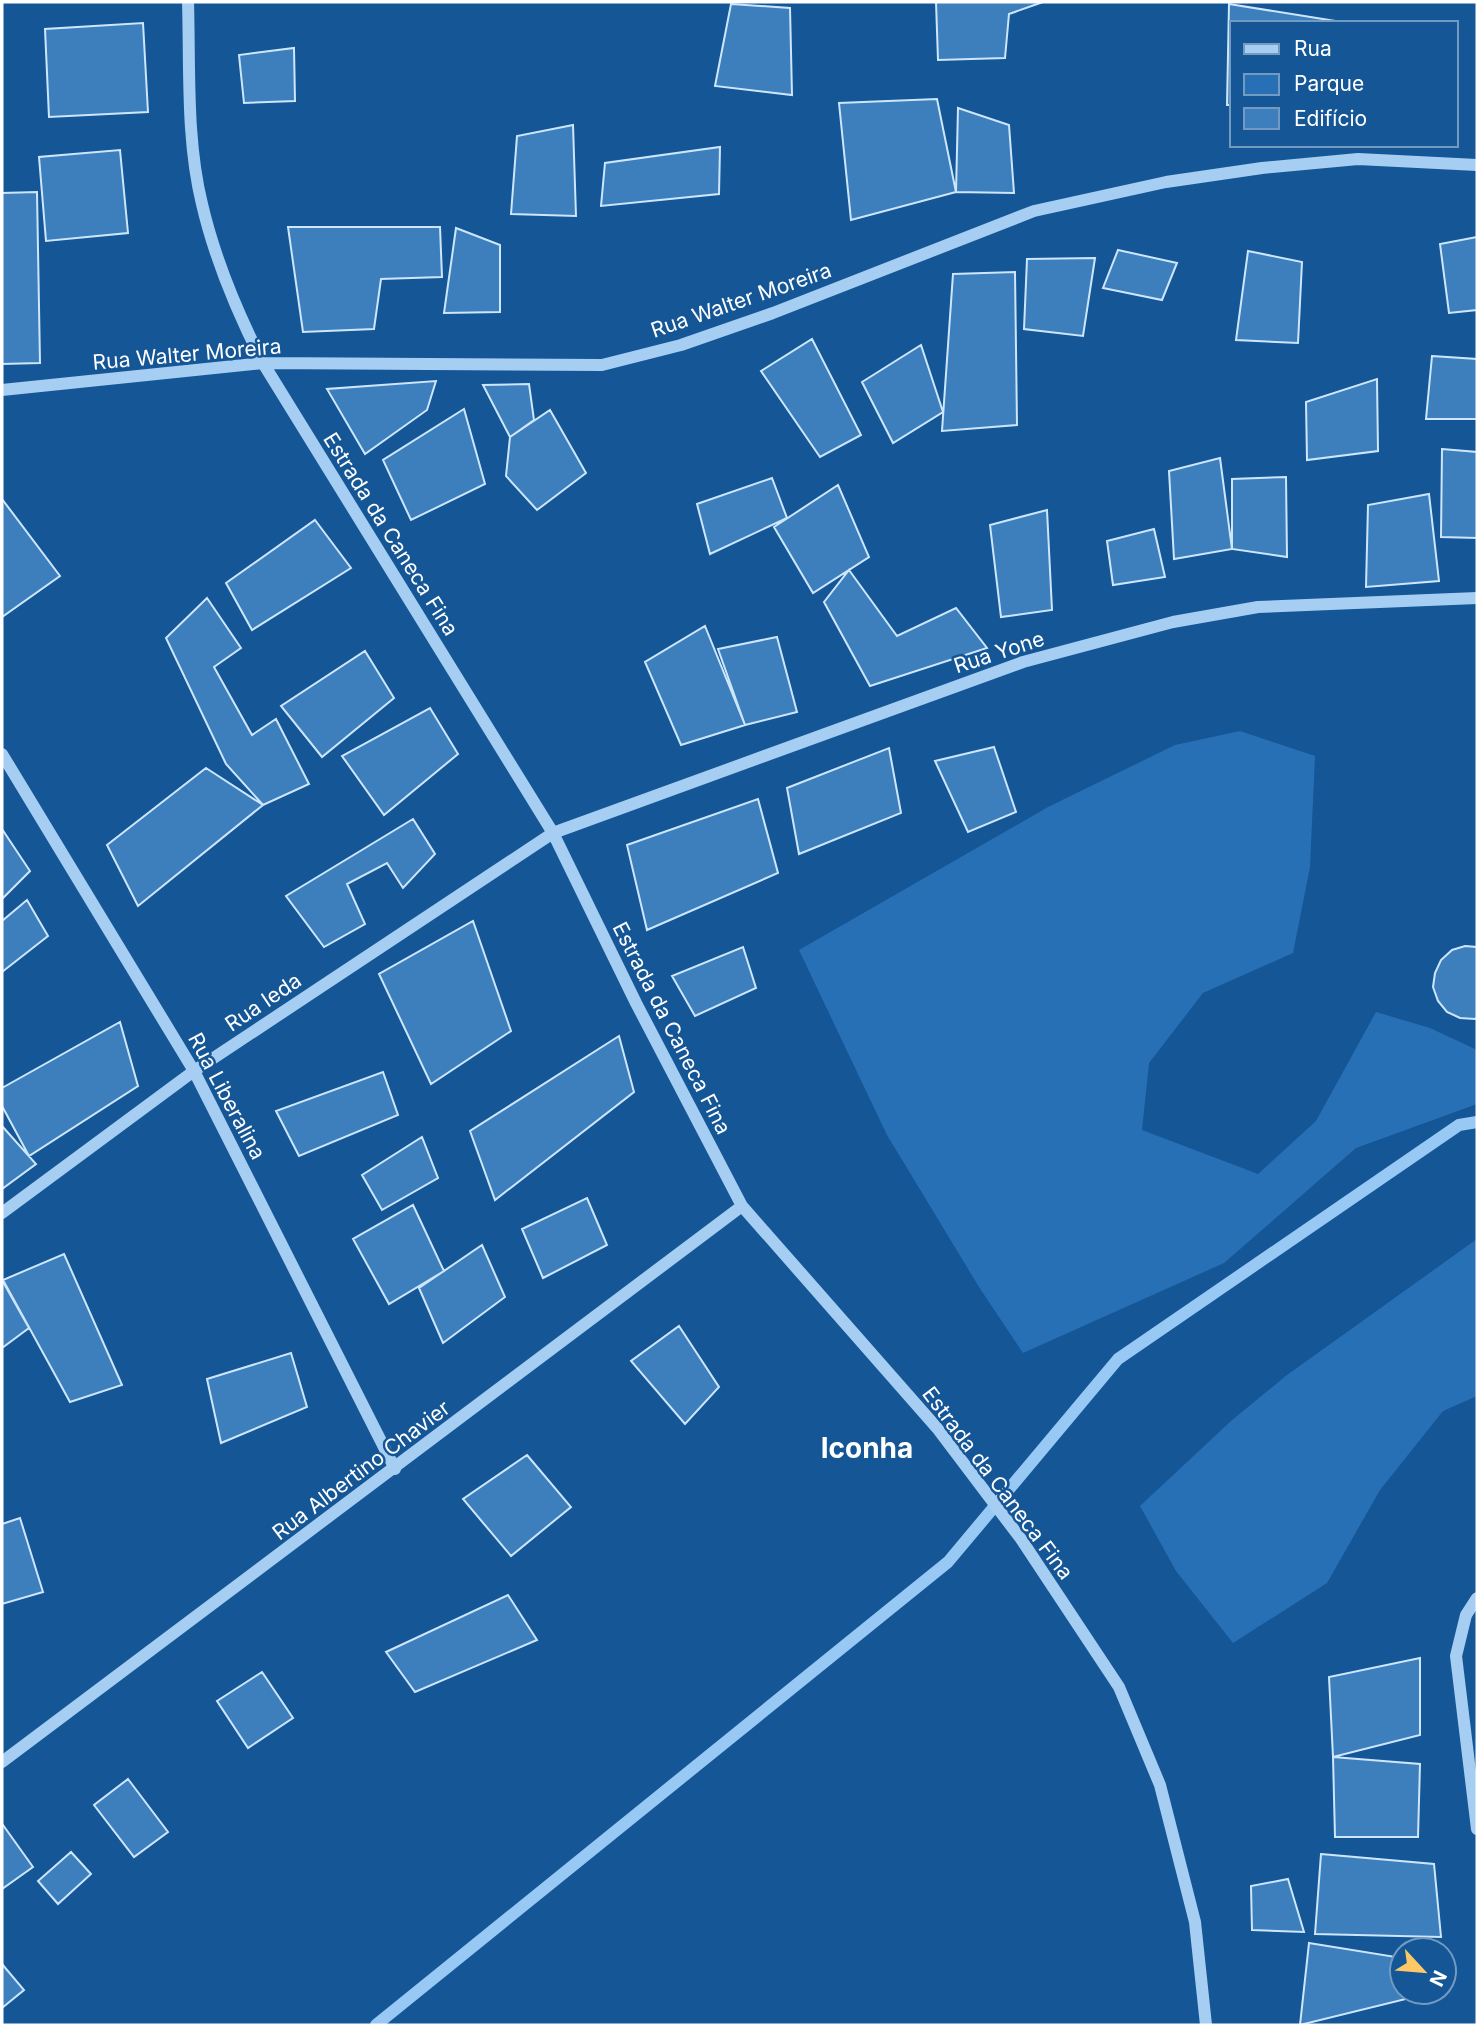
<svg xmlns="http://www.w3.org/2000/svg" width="1479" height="2027" viewBox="0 0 1479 2027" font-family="Inter,sans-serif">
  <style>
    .green { fill: #2870b5 }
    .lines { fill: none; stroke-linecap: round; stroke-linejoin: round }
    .stream { stroke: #98c9f5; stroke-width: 12 }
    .building { fill: #3d7fbd; stroke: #cde6fc; stroke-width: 2 }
    .minor { stroke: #a6cdf2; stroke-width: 12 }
    .labels { text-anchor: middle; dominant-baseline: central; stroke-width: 5; stroke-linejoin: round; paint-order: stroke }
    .street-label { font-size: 21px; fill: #fff; stroke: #155696 }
    .district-label { font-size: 28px; font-weight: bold; fill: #fff; stroke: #155696 }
  </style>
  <rect width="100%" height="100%" fill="#155696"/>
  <!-- green -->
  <path class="green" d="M 1240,731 L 1315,756 L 1310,867 L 1293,953 L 1203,993 L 1149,1063 L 1142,1130 L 1258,1174 L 1316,1121 L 1376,1012 L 1430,1028 L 1477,1050 L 1477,1104 L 1356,1148 L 1224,1263 L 1023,1353 L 979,1287 L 887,1135 L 799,950 L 1048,807 L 1175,745 Z
    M 1477,1239 L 1477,1396 L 1443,1411 L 1380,1490 L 1327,1583 L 1233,1643 L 1176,1571 L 1140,1506 L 1231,1421 L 1287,1375 Z"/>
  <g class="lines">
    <!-- stream -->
    <path class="stream" d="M 376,2025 L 948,1562 L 1118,1359 L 1459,1125 L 1477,1122"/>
  </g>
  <!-- building -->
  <path class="building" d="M 936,2 L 1043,2 L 1009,14 L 1005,58 L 938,60 Z
    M 731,4 L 790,8 L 792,95 L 715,86 Z
    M 1229,4 L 1348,23 L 1232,23 L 1232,105 L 1227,105 Z
    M 143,23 L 148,112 L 49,117 L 45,29 Z
    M 294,48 L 295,101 L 244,103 L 239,55 Z
    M 937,99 L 956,192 L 851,220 L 839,103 Z
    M 958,108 L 1009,125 L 1014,193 L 956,192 Z
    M 573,125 L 576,216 L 511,214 L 517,136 Z
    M 720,147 L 719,194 L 601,206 L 605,163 Z
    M 120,150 L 128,233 L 46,241 L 39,157 Z
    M 37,192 L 40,363 L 2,364 L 2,193 Z
    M 288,227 L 440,227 L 442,277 L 381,279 L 374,329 L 303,332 Z
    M 456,228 L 500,245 L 500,312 L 444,313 Z
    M 1477,237 L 1477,310 L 1449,313 L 1440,244 Z
    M 1118,250 L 1177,263 L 1162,300 L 1103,288 Z
    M 1248,251 L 1302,262 L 1298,343 L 1236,340 Z
    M 1095,258 L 1083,336 L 1024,329 L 1027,259 Z
    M 1015,272 L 1017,425 L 942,431 L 953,274 Z
    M 812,339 L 861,435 L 820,457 L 761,371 Z
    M 921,345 L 943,412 L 893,443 L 862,382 Z
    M 1432,356 L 1477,359 L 1477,419 L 1426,419 Z
    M 1377,379 L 1378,451 L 1307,460 L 1306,402 Z
    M 436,381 L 427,410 L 365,454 L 327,389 Z
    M 529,384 L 534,420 L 510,437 L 483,385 Z
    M 464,409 L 485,484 L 411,520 L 383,460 Z
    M 550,410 L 586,473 L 537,510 L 506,476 L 510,437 Z
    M 1442,449 L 1477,452 L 1477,538 L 1441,537 Z
    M 1220,458 L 1232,549 L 1174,559 L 1169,471 Z
    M 1286,477 L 1287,557 L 1232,549 L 1232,479 Z
    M 772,478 L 787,518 L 710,554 L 697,504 Z
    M 838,485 L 869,557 L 813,593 L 774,527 Z
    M 1429,494 L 1439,581 L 1366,587 L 1368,505 Z
    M 2,499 L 60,576 L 2,617 Z
    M 1047,510 L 1052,610 L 1001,617 L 990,525 Z
    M 315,520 L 351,568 L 252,630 L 226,583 Z
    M 1154,529 L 1165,577 L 1113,585 L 1107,541 Z
    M 849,570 L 897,636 L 956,608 L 987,648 L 870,686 L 824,602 Z
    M 207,598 L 241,648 L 214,667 L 252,735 L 276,719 L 309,784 L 263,805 L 226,764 L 166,638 Z
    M 705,626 L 745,725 L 681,745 L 645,662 Z
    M 777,637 L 797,712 L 745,725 L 718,649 Z
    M 365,651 L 394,698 L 322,757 L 281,706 Z
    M 430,708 L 458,754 L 384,815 L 342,756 Z
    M 994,747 L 1016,812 L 968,832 L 935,761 Z
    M 889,748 L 901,813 L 799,854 L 787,788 Z
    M 206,768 L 263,805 L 138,906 L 107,845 Z
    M 758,799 L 778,873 L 647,930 L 627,845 Z
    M 413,819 L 435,854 L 403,888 L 387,863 L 347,884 L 365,924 L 324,947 L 286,896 Z
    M 2,829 L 30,871 L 2,899 Z
    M 27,900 L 48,936 L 2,972 L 2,921 Z
    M 473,921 L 511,1031 L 431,1084 L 379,974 Z
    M 1465,946 L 1477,947 L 1477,1018 L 1475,1019 L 1460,1018 L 1447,1012 L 1438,1001 L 1433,987 L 1435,973 L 1441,960 L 1452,950 Z
    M 743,947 L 756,988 L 695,1016 L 672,976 Z
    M 120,1022 L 138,1086 L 29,1156 L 2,1106 L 2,1088 Z
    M 619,1036 L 634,1092 L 495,1200 L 470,1131 Z
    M 383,1072 L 398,1115 L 299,1156 L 276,1111 Z
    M 2,1126 L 36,1164 L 2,1189 Z
    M 422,1137 L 438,1178 L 382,1210 L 362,1175 Z
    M 587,1198 L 607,1245 L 543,1278 L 522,1229 Z
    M 413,1205 L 444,1271 L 389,1304 L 353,1239 Z
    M 482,1245 L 505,1297 L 443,1343 L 419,1288 Z
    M 64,1254 L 122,1385 L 70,1402 L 3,1280 Z
    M 2,1280 L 29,1328 L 2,1348 Z
    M 679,1326 L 719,1387 L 685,1424 L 631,1361 Z
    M 291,1353 L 307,1407 L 221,1443 L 207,1379 Z
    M 527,1455 L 571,1507 L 511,1556 L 463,1499 Z
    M 20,1518 L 43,1592 L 2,1604 L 2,1524 Z
    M 508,1595 L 537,1640 L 415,1692 L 386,1652 Z
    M 1420,1658 L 1420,1735 L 1333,1757 L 1329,1677 Z
    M 262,1672 L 293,1718 L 248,1748 L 217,1701 Z
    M 1333,1757 L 1420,1764 L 1418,1837 L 1335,1837 Z
    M 128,1779 L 168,1832 L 134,1857 L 94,1805 Z
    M 3,1825 L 33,1867 L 2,1889 L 2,1826 Z
    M 71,1852 L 91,1874 L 58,1904 L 38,1881 Z
    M 1321,1854 L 1434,1864 L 1441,1937 L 1315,1934 Z
    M 1288,1879 L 1304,1932 L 1252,1930 L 1251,1886 Z
    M 1309,1943 L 1402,1958 L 1402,1992 L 1418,1992 L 1418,1996 L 1300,2025 Z
    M 2,1964 L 24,1990 L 2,2008 Z"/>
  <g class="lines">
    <!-- minor -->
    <path class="minor" d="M 188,2 C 190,68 186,139 202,204 C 215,260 237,312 263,363 L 553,833 L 636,1003 L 742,1206 L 937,1428 L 1021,1539 L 1119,1687 L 1160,1785 L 1195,1922 L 1206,2025
      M 2,390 L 263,363 L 602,365 L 681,345 L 773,313 L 1034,211 L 1166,182 L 1262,168 L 1358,159 L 1477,165
      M 2,754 L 194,1071 L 395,1469
      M 2,1213 L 194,1071 L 553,833 L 1023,662 L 1173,622 L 1258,607 L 1477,598
      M 1477,1598 L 1466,1615 L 1456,1656 L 1477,1829
      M 2,1762 L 742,1206"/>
  </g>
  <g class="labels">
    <!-- street labels -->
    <g class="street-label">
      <text transform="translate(741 300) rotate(-19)">Rua Walter Moreira</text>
      <text transform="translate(187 354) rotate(-5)">Rua Walter Moreira</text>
      <text transform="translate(391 534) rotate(58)">Estrada da Caneca Fina</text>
      <text transform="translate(999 652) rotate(-18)">Rua Yone</text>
      <text transform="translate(263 1002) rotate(-34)">Rua Ieda</text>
      <text transform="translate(672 1028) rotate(63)">Estrada da Caneca Fina</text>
      <text transform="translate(227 1096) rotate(62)">Rua Liberalina</text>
      <text transform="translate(361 1470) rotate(-37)">Rua Albertino Chavier</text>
      <text transform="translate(998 1483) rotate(53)">Estrada da Caneca Fina</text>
    </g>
    <!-- district labels -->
    <g class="district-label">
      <text x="867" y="1448">Iconha</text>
    </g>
  </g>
  <!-- border -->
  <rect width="1479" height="2027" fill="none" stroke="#ffffff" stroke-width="7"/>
  <!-- legend -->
  <rect x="1230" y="21" width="228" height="126" fill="#155696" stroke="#739ac0" stroke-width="2"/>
  <rect x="1244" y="44" width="35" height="10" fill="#a6cdf2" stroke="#739ac0" stroke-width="2"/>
  <text x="1294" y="56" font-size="21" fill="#ffffff">Rua</text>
  <rect x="1244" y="74" width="35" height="21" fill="#2870b5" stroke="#739ac0" stroke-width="2"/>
  <text x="1294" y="91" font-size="21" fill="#ffffff">Parque</text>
  <rect x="1244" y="108" width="35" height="21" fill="#3d7fbd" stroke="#739ac0" stroke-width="2"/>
  <text x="1294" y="126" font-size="21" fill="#ffffff">Edifício</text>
  <!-- north arrow -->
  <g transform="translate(1423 1971) rotate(116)"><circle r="33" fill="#155696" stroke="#739ac0" stroke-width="2"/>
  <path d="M0-5L12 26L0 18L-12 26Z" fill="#ffc866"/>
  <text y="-10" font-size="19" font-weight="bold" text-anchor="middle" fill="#ffffff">N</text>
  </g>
</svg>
